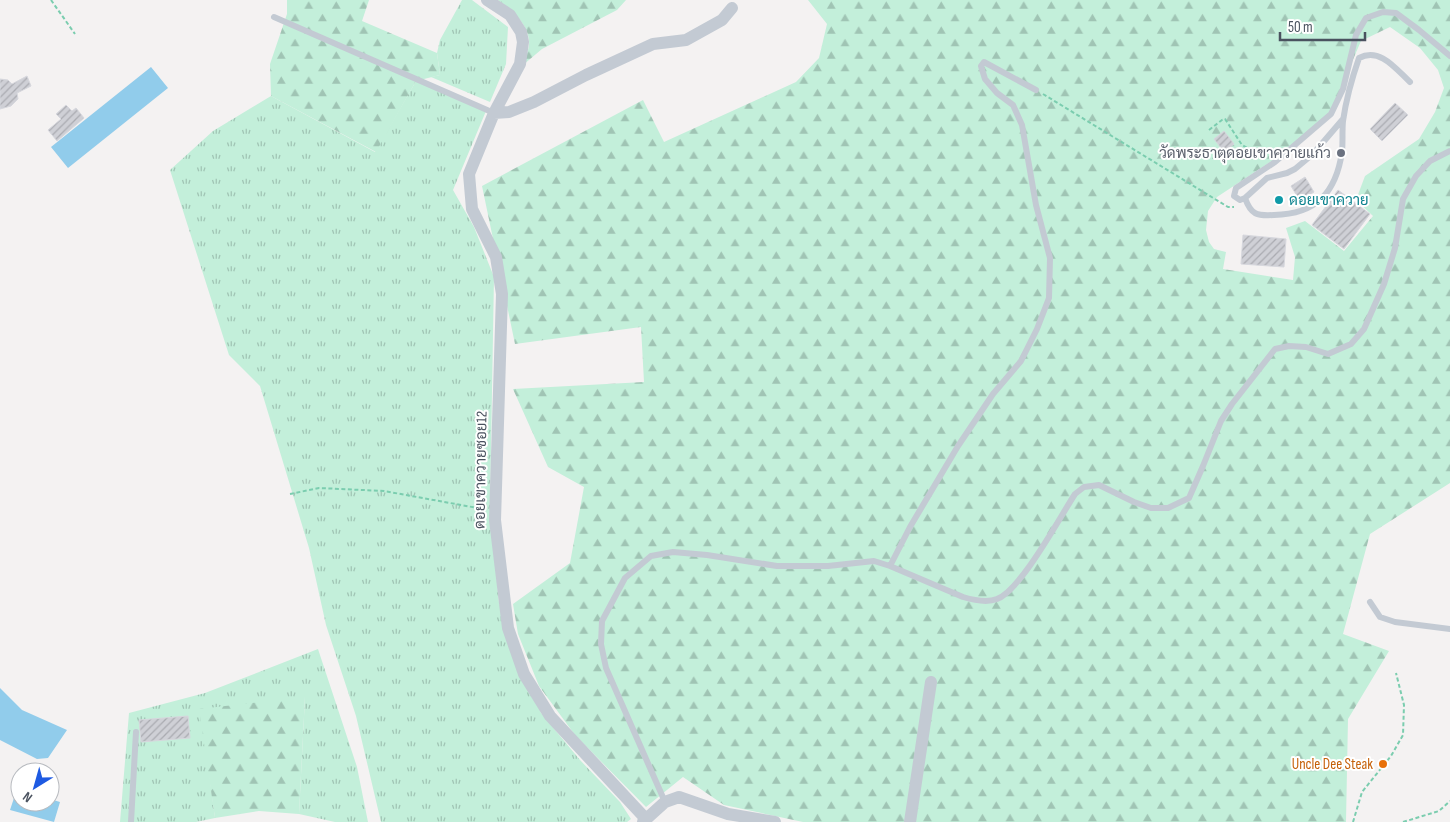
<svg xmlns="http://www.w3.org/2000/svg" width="1450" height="822" viewBox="0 0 1450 822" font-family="'Sofia Sans Condensed',Sarabun,sans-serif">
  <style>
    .grass { fill: url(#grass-tufts) }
    .forest { fill: url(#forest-firs); fill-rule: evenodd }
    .water { fill: #91cceb }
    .building { fill: url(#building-hatch); stroke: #d6d7dd }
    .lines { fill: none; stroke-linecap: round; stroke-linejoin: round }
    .path { stroke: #7bcdaf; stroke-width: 2; stroke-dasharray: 4 2.5; stroke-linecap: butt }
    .service { stroke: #c3cad3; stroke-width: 6 }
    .minor { stroke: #c3cad3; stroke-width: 12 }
    .worship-dot { fill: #6b7280; stroke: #fff; stroke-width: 2 }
    .culture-dot { fill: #0f9aa8; stroke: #fff; stroke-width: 2 }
    .food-dot { fill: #e8710a; stroke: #fff; stroke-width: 2 }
    .labels { text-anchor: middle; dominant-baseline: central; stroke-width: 4; stroke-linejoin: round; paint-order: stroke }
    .worship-label { font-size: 15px; fill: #5b616d; stroke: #fff; text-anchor: end }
    .culture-label { font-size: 15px; fill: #0d838f; stroke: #fff; text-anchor: start }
    .street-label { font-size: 15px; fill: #4a525f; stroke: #fff }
    .food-label { font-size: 15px; fill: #c56008; stroke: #fff; text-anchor: end }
  </style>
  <defs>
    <pattern id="grass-tufts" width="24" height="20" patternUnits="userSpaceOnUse" patternTransform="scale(1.25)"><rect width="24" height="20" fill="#c3efda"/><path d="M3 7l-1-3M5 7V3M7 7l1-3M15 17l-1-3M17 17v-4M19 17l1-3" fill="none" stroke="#a0c4b4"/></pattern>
    <pattern id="forest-firs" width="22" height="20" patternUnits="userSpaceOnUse" patternTransform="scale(1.25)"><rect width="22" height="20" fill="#c3efda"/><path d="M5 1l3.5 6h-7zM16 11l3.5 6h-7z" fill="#a0c4b4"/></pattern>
    <pattern id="building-hatch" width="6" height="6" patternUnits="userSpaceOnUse" patternTransform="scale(1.25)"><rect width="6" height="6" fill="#cfd0d6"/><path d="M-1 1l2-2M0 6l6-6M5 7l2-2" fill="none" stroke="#aaabb1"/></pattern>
  </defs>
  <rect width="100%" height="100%" fill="#f4f2f2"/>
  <!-- grass -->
  <path class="grass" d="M 462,0 L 472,0 L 508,27 L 506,64 L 490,102 L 431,77 L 440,75 L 437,53 L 440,40 Z
    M 416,81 L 486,111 L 453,190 L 474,227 L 494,277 L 490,506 L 499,603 L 541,713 L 580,760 L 620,802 L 631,819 L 627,822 L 381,822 L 356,716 L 326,625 L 309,548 L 260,386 L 229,355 L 170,170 L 213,131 L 271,96 L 375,152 Z
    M 318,649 L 357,767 L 368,822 L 335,822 L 299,814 L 305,697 L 209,772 L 215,818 L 196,822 L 120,822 L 129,713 L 205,693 Z"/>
  <!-- forest -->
  <path class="forest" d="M 287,0 L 369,0 L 362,21 L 437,53 L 440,75 L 416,81 L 376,152 L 271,96 L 270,64 L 287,14 Z
    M 498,0 L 626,0 L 617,10 L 542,49 L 523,65 C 525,58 530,48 529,41 C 528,23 511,10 498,0 Z
    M 808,0 L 1450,0 L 1450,483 L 1370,534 L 1343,634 L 1389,651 L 1348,719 L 1346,822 L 803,822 L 724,805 L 683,777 L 646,807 L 575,735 L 539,686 L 518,634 L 513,604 L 570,563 L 584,487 L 548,467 L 513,389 L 644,382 L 641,327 L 515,344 L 482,186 L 643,100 L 664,142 L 796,82 L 819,58 L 827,24 ZM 1390,27 L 1420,48 L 1438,70 L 1444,88 L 1435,112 L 1419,139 L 1365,176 L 1356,200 L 1373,216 L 1344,251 L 1305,221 L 1286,228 L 1295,257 L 1293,280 L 1223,269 L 1226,252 L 1214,249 L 1209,242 L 1206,230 L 1208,211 L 1217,197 L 1293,147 L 1330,113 L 1361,41 Z
    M 305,697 L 299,814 L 259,811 L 215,818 L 199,709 Z"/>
  <!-- water -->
  <path class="water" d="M 151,67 L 168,88 L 68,168 L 51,147 Z
    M 0,688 L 22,710 L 67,730 L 48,758 L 37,759 L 0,740 Z
    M 17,789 L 20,790 L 20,802 L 50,802 L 50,799 L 60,802 L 54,822 L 10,810 Z"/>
  <!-- building -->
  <path class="building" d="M 27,76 L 31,86 L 17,93 L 18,99 L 11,106 L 0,109 L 0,79 L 8,80 L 12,84 Z
    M 1395,103 L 1408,115 L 1382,141 L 1370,129 Z
    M 66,105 L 72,111 L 76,108 L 84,118 L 57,141 L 48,130 L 61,119 L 56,114 Z
    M 1224,131 L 1234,144 L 1224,152 L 1214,139 Z
    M 1305,177 L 1314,192 L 1300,201 L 1291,186 Z
    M 1338,190 L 1370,214 L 1344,249 L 1312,225 Z
    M 1243,235 L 1286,239 L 1284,267 L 1241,264 Z
    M 188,716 L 190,738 L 141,742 L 139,720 Z"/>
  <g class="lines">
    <!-- path -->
    <path class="path" d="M 51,0 L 75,34
      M 1043,94 L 1228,207 L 1234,207
      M 1209,130 L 1222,120 L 1225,119 L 1242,145 L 1266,158
      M 290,494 L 319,488 L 384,491 L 483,509
      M 1353,822 L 1362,792 L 1391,756 L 1403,735 L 1404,705 L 1396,673
      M 1403,822 L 1439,811 L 1450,801"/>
    <!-- service -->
    <path class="service" d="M 274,17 L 494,113
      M 1245,198 L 1240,200 L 1234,196 L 1236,188 L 1275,162 L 1331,114 L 1343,89 L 1356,35 L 1366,18 L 1383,12 L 1396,13 L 1419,30 L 1450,56
      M 1245,198 C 1251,215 1257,216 1274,215 C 1317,214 1336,192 1342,152 C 1343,142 1342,131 1343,121 C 1346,100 1352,78 1359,58 C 1380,47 1396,69 1410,82
      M 1245,198 L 1267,178 L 1287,173 L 1295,169 L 1313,154 L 1343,119
      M 890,566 L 910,527 L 958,446 L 993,394 L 1021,361 L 1037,329 L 1049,298 L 1050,258 L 1036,205 L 1022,125 L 1013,105 L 997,93 L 985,79 L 981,66 L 984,62 L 1036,90
      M 1370,602 L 1380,617 L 1395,622 L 1450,629
      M 665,802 L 606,668 L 601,644 L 602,621 L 625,578 L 651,556 L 673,552 L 707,555 L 777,566 L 828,566 L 874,561 L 890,566 L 963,597 C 973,600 987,603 997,599 C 1021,590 1060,517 1075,494 L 1084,487 L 1099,485 L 1134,502 L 1151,508 L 1168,508 L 1189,498 L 1203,466 L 1221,421 L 1232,404 L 1275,349 L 1289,346 L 1306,347 L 1328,354 L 1351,344 L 1364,329 L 1384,284 L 1395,248 L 1403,199 L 1416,176 L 1430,161 L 1450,151
      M 131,822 L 136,732"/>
    <!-- minor -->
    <path class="minor" d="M 487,0 L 510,15 L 521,32 L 523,42 L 520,64 L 494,113 L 469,174 L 472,209 L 496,257 L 502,294 L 495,520 L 508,628 L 524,674 L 550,716 L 646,819
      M 494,113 L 509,112 L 534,102 L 586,75 L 653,44 L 686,40 L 722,20 L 732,8
      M 643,822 L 665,802 L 679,797 L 728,814 L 775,822
      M 910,822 L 931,682"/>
  </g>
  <!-- markers -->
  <circle class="worship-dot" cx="1341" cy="153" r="5"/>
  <circle class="culture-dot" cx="1279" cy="200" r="5"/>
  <circle class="food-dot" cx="1383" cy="764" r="5"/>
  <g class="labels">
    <!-- worship labels -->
    <g class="worship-label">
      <text x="1331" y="153">วัดพระธาตุดอยเขาควายแก้ว</text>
    </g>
    <!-- culture labels -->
    <g class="culture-label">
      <text x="1289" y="200">ดอยเขาควาย</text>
    </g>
    <!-- street labels -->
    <g class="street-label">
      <text transform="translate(481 470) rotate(-89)">ดอยเขาควายซอย12</text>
    </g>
    <!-- food labels -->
    <g class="food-label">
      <text x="1373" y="764">Uncle Dee Steak</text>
    </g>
  </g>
  <!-- north arrow -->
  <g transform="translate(35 787) rotate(217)"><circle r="24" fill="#ffffff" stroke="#b7babf"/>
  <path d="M0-4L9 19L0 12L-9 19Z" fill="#1e5ae2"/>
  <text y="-8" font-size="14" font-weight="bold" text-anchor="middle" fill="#4a525f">N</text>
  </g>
  <!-- scale -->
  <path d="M1280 32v8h85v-8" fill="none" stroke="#4a525f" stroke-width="2.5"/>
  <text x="1288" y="32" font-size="15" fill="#4a525f" stroke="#ffffff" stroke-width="4" paint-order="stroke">50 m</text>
</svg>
